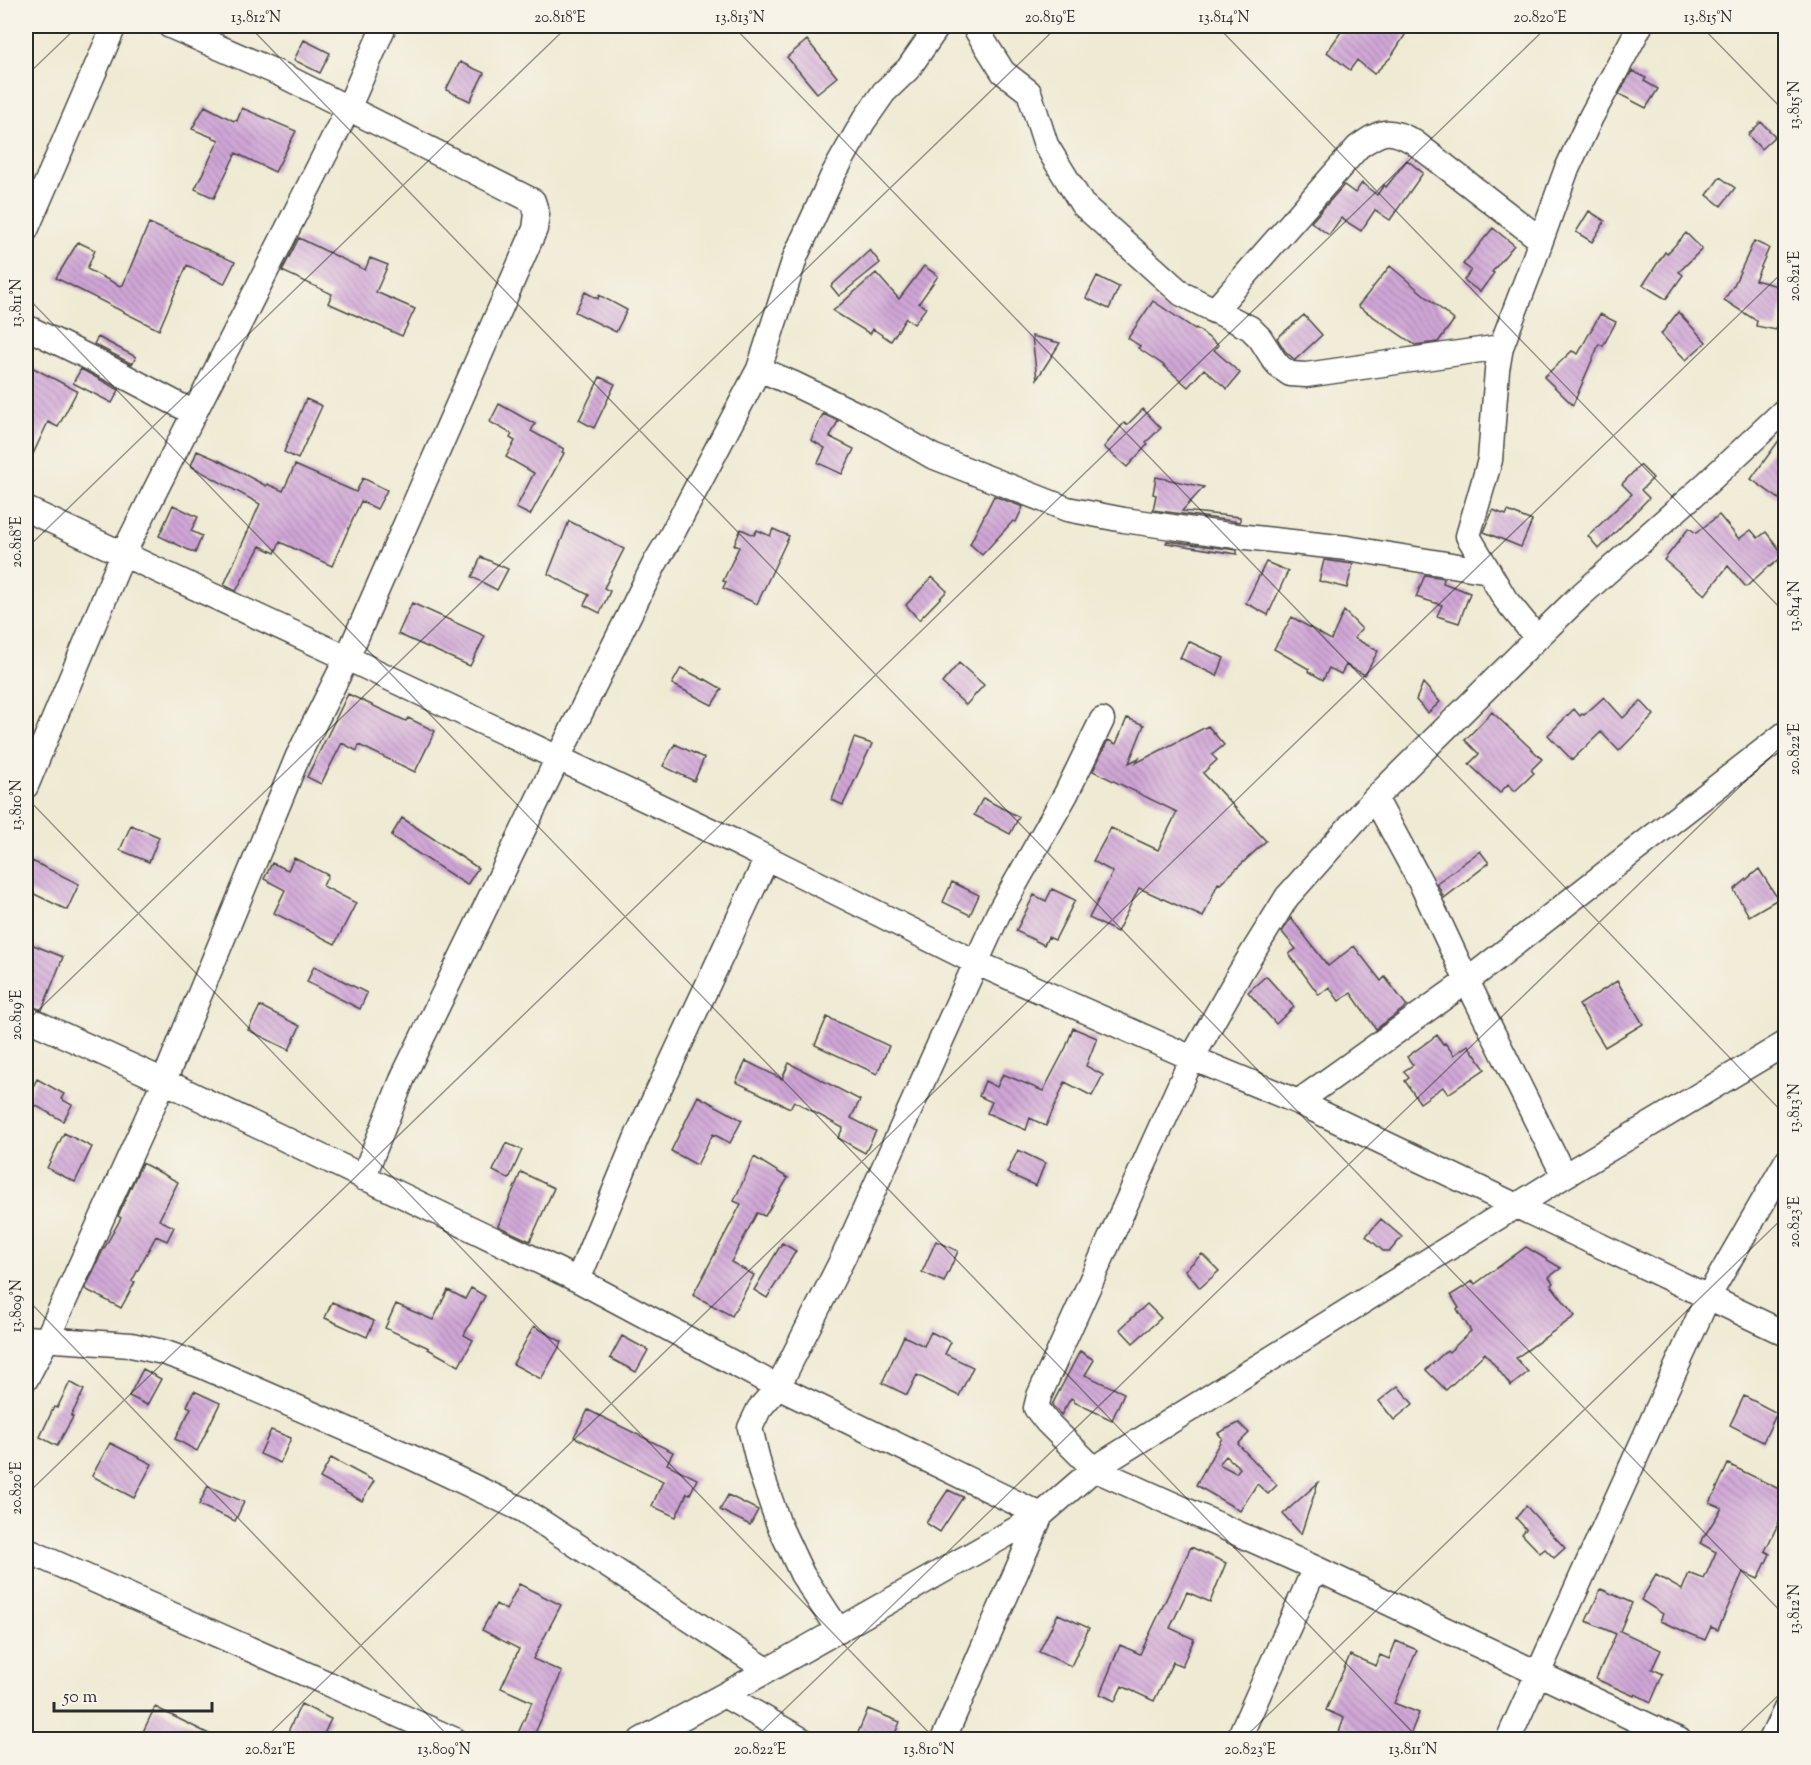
<svg xmlns="http://www.w3.org/2000/svg" width="1811" height="1765" viewBox="0 0 1811 1765" font-family="'Sorts Mill Goudy',serif">
  <style>
    .building { fill: url(#building-back-hatch); fill-rule: evenodd }
    .lines { fill: none; stroke-linecap: round; stroke-linejoin: round }
    .street-casing { stroke: #484844; stroke-width: 27 }
    .street { stroke: #fff; stroke-width: 24 }
    .ticks { fill: none; stroke: #2b2b2b; stroke-width: 1.5; stroke-opacity: 0.45 }
    .neatline { fill: none; stroke: #2b2b2b; stroke-width: 2 }
    .ticks-label { font-size: 15px; text-anchor: middle; fill: #2b2b2b }
  </style>
  <defs>
    <pattern id="building-back-hatch" width="6" height="6" patternUnits="userSpaceOnUse" patternTransform="scale(1.5)"><rect width="6" height="6" fill="#d0a6d7"/><path d="M-1 5l2 2M0 0l6 6M5-1l2 2" fill="none" stroke="#a987af"/></pattern>
  </defs>
  <rect width="100%" height="100%" fill="#f7f3e8"/>
  <filter id="ink" filterUnits="userSpaceOnUse"><feTurbulence type="fractalNoise" baseFrequency=".0167" numOctaves="2"/><feDisplacementMap in="SourceGraphic" scale="12" xChannelSelector="R" yChannelSelector="G"/><feConvolveMatrix kernelMatrix="1 2 1 2 8 2 1 2 1" color-interpolation-filters="sRGB"/></filter>
  <filter id="wash" filterUnits="userSpaceOnUse"><feTurbulence type="fractalNoise" baseFrequency=".008" numOctaves="4" result="noise"/><feDisplacementMap in="SourceGraphic" scale="24" xChannelSelector="R" yChannelSelector="G"/><feGaussianBlur stdDeviation="1.35" result="paint"/><feColorMatrix in="noise" values="0 0 0 0 0 0 0 0 0 0 0 0 0 0 0 0 0 1.4 0 .05"/><feComposite in="paint" operator="in"/></filter>
  <g filter="url(#wash)">
    <rect width="100%" height="100%" fill="#efead3"/>
    <g id="blocks">
      <!-- building -->
      <path class="building" d="M 1345,26 L 1391,26 L 1405,35 L 1391,57 L 1374,74 L 1357,60 L 1350,70 L 1327,52 Z
        M 304,40 L 330,53 L 320,73 L 294,60 Z
        M 807,40 L 837,77 L 817,93 L 787,57 Z
        M 460,62 L 484,73 L 470,101 L 446,90 Z
        M 1632,71 L 1646,78 L 1644,81 L 1658,89 L 1646,108 L 1619,94 Z
        M 205,106 L 234,121 L 235,120 L 237,121 L 242,108 L 296,131 L 275,172 L 236,153 L 214,198 L 195,189 L 219,140 L 192,129 Z
        M 1761,122 L 1775,136 L 1761,149 L 1748,135 Z
        M 1407,160 L 1423,173 L 1390,220 L 1375,210 L 1361,231 L 1341,218 L 1329,235 L 1311,222 L 1344,185 L 1355,193 L 1362,183 L 1377,195 L 1384,185 L 1386,187 Z
        M 1720,177 L 1735,188 L 1721,206 L 1707,195 Z
        M 1589,211 L 1605,221 L 1592,242 L 1576,232 Z
        M 149,223 L 235,262 L 224,284 L 187,265 L 159,330 L 56,278 L 78,242 L 95,250 L 87,269 L 120,286 L 123,285 Z
        M 1493,228 L 1514,245 L 1492,272 L 1494,273 L 1480,292 L 1464,280 L 1471,270 L 1463,264 Z
        M 1686,233 L 1702,249 L 1679,272 L 1683,275 L 1666,299 L 1643,285 L 1665,252 L 1667,254 Z
        M 299,238 L 365,270 L 370,258 L 388,265 L 376,292 L 415,309 L 402,336 L 328,303 L 332,294 L 282,271 Z
        M 1754,241 L 1769,248 L 1755,280 L 1785,288 L 1785,297 L 1776,330 L 1756,326 L 1757,321 L 1724,300 L 1734,285 Z
        M 870,250 L 880,263 L 839,296 L 831,286 Z
        M 924,266 L 938,276 L 919,303 L 926,308 L 914,324 L 906,318 L 891,341 L 873,329 L 870,334 L 833,311 L 876,273 L 899,299 Z
        M 1390,266 L 1454,320 L 1438,342 L 1415,345 L 1358,306 Z
        M 1097,276 L 1119,287 L 1109,309 L 1086,298 Z
        M 585,292 L 598,299 L 599,295 L 627,310 L 616,332 L 575,312 Z
        M 1153,301 L 1195,329 L 1196,328 L 1218,345 L 1214,350 L 1240,373 L 1227,389 L 1204,369 L 1188,387 L 1162,364 L 1138,348 L 1140,346 L 1128,338 Z
        M 1678,312 L 1706,342 L 1686,360 L 1661,334 Z
        M 1600,314 L 1616,322 L 1603,346 L 1599,344 L 1573,405 L 1544,377 L 1572,351 L 1578,354 Z
        M 1304,315 L 1322,335 L 1295,360 L 1285,351 L 1277,338 Z
        M 1032,336 L 1060,343 L 1037,379 Z
        M 98,337 L 136,357 L 132,364 L 94,344 Z
        M 26,364 L 77,391 L 58,427 L 48,422 L 26,469 Z
        M 81,369 L 119,390 L 112,403 L 73,383 Z
        M 600,377 L 615,384 L 594,428 L 579,420 Z
        M 306,399 L 322,406 L 298,459 L 284,452 Z
        M 499,404 L 535,424 L 531,431 L 564,449 L 562,452 L 564,453 L 530,515 L 516,508 L 534,473 L 506,457 L 515,441 L 510,438 L 512,434 L 490,422 Z
        M 1143,409 L 1161,428 L 1146,442 L 1148,444 L 1127,467 L 1104,447 L 1124,423 L 1127,425 Z
        M 823,414 L 838,421 L 830,437 L 854,449 L 842,474 L 818,463 L 825,448 L 811,440 Z
        M 1785,432 L 1785,503 L 1751,479 Z
        M 197,451 L 220,461 L 266,486 L 267,484 L 283,491 L 295,465 L 356,492 L 363,478 L 387,490 L 377,509 L 361,501 L 332,566 L 280,542 L 275,553 L 260,546 L 236,591 L 224,585 L 260,504 L 191,466 Z
        M 1640,465 L 1653,478 L 1641,490 L 1649,498 L 1599,549 L 1588,536 L 1632,494 L 1622,484 Z
        M 1156,477 L 1204,487 L 1182,511 L 1240,517 L 1240,522 L 1153,510 L 1156,495 L 1153,494 Z
        M 994,496 L 1023,507 L 1016,522 L 1013,521 L 982,555 L 970,544 Z
        M 173,505 L 198,517 L 191,531 L 202,536 L 195,553 L 159,536 Z
        M 1493,510 L 1506,515 L 1508,511 L 1532,521 L 1521,547 L 1484,532 Z
        M 1719,515 L 1739,539 L 1751,530 L 1758,538 L 1766,532 L 1784,555 L 1770,567 L 1769,566 L 1746,587 L 1728,566 L 1705,595 L 1664,560 L 1689,528 L 1696,533 Z
        M 569,521 L 624,549 L 604,588 L 610,591 L 600,613 L 584,605 L 589,595 L 548,574 Z
        M 741,529 L 754,535 L 757,530 L 770,536 L 773,529 L 789,536 L 757,604 L 723,588 L 726,582 L 723,581 L 739,547 L 734,545 Z
        M 1167,541 L 1237,550 L 1237,554 L 1166,543 Z
        M 481,557 L 508,569 L 497,590 L 472,577 Z
        M 1324,560 L 1353,564 L 1347,588 L 1319,581 Z
        M 1266,562 L 1288,571 L 1268,615 L 1246,603 Z
        M 1425,575 L 1444,578 L 1443,583 L 1470,593 L 1459,623 L 1437,616 L 1442,605 L 1416,597 Z
        M 932,577 L 947,591 L 919,620 L 906,605 Z
        M 412,603 L 485,636 L 470,666 L 398,634 Z
        M 1344,611 L 1362,629 L 1354,638 L 1378,651 L 1365,675 L 1346,665 L 1341,674 L 1329,668 L 1323,680 L 1308,671 L 1309,669 L 1274,649 L 1292,617 L 1331,640 Z
        M 1188,641 L 1224,658 L 1217,676 L 1180,658 Z
        M 959,663 L 984,685 L 966,705 L 942,683 Z
        M 681,668 L 704,680 L 705,679 L 722,689 L 712,705 L 672,684 Z
        M 1423,683 L 1440,702 L 1428,713 L 1416,700 Z
        M 348,694 L 406,721 L 408,718 L 435,731 L 415,772 L 359,745 L 357,751 L 342,743 L 321,784 L 307,777 Z
        M 1604,697 L 1623,718 L 1641,701 L 1654,715 L 1619,751 L 1601,732 L 1572,760 L 1548,735 L 1574,709 L 1580,716 L 1582,714 L 1584,715 Z
        M 1492,712 L 1542,759 L 1531,770 L 1534,773 L 1515,791 L 1508,784 L 1500,793 L 1469,764 L 1479,754 L 1465,740 Z
        M 1127,718 L 1144,725 L 1129,763 L 1139,758 L 1136,763 L 1208,726 L 1224,745 L 1212,755 L 1217,760 L 1203,773 L 1266,841 L 1220,884 L 1218,883 L 1203,917 L 1139,888 L 1117,932 L 1089,918 L 1113,872 L 1093,861 L 1111,828 L 1158,850 L 1177,812 L 1093,771 L 1108,740 L 1116,744 Z
        M 854,738 L 872,744 L 843,805 L 832,800 Z
        M 675,744 L 704,758 L 694,781 L 663,766 Z
        M 983,798 L 1019,817 L 1010,834 L 974,815 Z
        M 402,818 L 478,868 L 467,885 L 391,836 Z
        M 131,825 L 159,837 L 149,862 L 120,850 Z
        M 1480,851 L 1489,863 L 1444,898 L 1437,883 Z
        M 294,858 L 328,875 L 323,886 L 356,903 L 335,944 L 274,913 L 285,890 L 264,879 L 272,863 L 288,870 Z
        M 32,861 L 79,884 L 67,910 L 26,890 L 26,874 Z
        M 1759,869 L 1778,899 L 1749,916 L 1734,890 Z
        M 952,882 L 979,895 L 970,915 L 943,902 Z
        M 1052,889 L 1075,900 L 1055,940 L 1048,937 L 1044,945 L 1016,931 L 1034,895 L 1046,901 Z
        M 1291,918 L 1328,966 L 1354,946 L 1381,981 L 1385,977 L 1407,1006 L 1376,1029 L 1351,993 L 1339,1001 L 1329,987 L 1319,995 L 1289,954 L 1296,949 L 1282,932 Z
        M 26,942 L 63,957 L 42,1010 L 26,1004 Z
        M 314,966 L 367,993 L 360,1009 L 307,982 Z
        M 1266,976 L 1294,1007 L 1276,1024 L 1248,992 Z
        M 1617,981 L 1643,1024 L 1605,1047 L 1579,1005 Z
        M 260,1006 L 300,1026 L 289,1050 L 248,1030 Z
        M 827,1017 L 889,1046 L 877,1074 L 815,1045 Z
        M 1073,1028 L 1097,1038 L 1086,1066 L 1103,1075 L 1092,1096 L 1065,1082 L 1046,1126 L 1030,1118 L 1026,1130 L 987,1113 L 992,1102 L 979,1096 L 985,1081 L 997,1087 L 1003,1074 L 1043,1091 L 1066,1047 Z
        M 1437,1035 L 1443,1044 L 1445,1043 L 1454,1055 L 1468,1045 L 1485,1069 L 1448,1094 L 1443,1087 L 1420,1103 L 1405,1081 L 1409,1078 L 1404,1071 L 1413,1065 L 1407,1057 Z
        M 746,1061 L 782,1079 L 789,1063 L 860,1100 L 851,1118 L 876,1131 L 865,1153 L 838,1138 L 843,1128 L 794,1101 L 790,1108 L 736,1082 Z
        M 37,1079 L 64,1094 L 61,1099 L 72,1105 L 63,1121 L 26,1100 Z
        M 698,1096 L 742,1120 L 730,1143 L 713,1134 L 697,1165 L 671,1151 Z
        M 64,1133 L 92,1147 L 75,1182 L 47,1168 Z
        M 506,1143 L 522,1150 L 509,1179 L 493,1171 Z
        M 1018,1150 L 1045,1163 L 1036,1186 L 1007,1173 Z
        M 754,1157 L 788,1178 L 765,1216 L 757,1213 L 731,1262 L 754,1275 L 732,1316 L 693,1295 L 741,1204 L 734,1201 Z
        M 142,1163 L 178,1182 L 159,1220 L 174,1227 L 167,1241 L 156,1236 L 132,1281 L 135,1282 L 121,1308 L 85,1289 L 101,1254 L 121,1218 L 118,1216 Z
        M 521,1172 L 554,1188 L 530,1241 L 498,1226 Z
        M 1381,1219 L 1402,1237 L 1390,1251 L 1383,1251 L 1366,1236 Z
        M 936,1241 L 958,1251 L 944,1282 L 922,1272 Z
        M 782,1243 L 796,1251 L 767,1298 L 754,1290 Z
        M 1526,1247 L 1561,1268 L 1549,1277 L 1553,1283 L 1551,1285 L 1575,1316 L 1516,1358 L 1528,1372 L 1511,1386 L 1485,1353 L 1446,1390 L 1426,1370 L 1447,1350 L 1449,1352 L 1471,1331 L 1457,1309 L 1459,1308 L 1451,1295 L 1473,1281 L 1475,1284 Z
        M 1202,1254 L 1219,1271 L 1200,1288 L 1185,1270 Z
        M 471,1288 L 485,1296 L 464,1335 L 473,1340 L 459,1366 L 428,1349 L 429,1348 L 385,1328 L 396,1304 L 433,1320 L 448,1290 L 465,1299 Z
        M 332,1302 L 374,1321 L 367,1337 L 325,1318 Z
        M 1147,1304 L 1161,1318 L 1133,1343 L 1120,1329 Z
        M 534,1326 L 562,1342 L 541,1379 L 513,1364 Z
        M 931,1332 L 951,1342 L 945,1354 L 973,1367 L 959,1396 L 917,1375 L 907,1395 L 882,1383 L 904,1336 L 924,1346 Z
        M 622,1336 L 648,1350 L 636,1372 L 610,1358 Z
        M 1080,1351 L 1094,1360 L 1085,1375 L 1124,1393 L 1112,1420 L 1074,1402 L 1074,1400 L 1071,1398 L 1061,1415 L 1052,1405 Z
        M 143,1369 L 161,1379 L 147,1405 L 129,1396 Z
        M 70,1382 L 84,1390 L 71,1416 L 73,1417 L 57,1446 L 40,1437 L 54,1407 L 57,1408 Z
        M 1398,1386 L 1413,1404 L 1394,1420 L 1379,1401 Z
        M 194,1391 L 220,1403 L 197,1451 L 175,1439 L 191,1408 L 187,1406 Z
        M 1744,1396 L 1777,1413 L 1763,1442 L 1730,1425 Z
        M 588,1410 L 673,1452 L 667,1464 L 697,1479 L 690,1494 L 687,1493 L 676,1517 L 652,1506 L 663,1481 L 574,1437 Z
        M 1239,1423 L 1249,1433 L 1238,1444 L 1277,1485 L 1268,1494 L 1257,1484 L 1240,1511 L 1196,1485 L 1222,1438 L 1218,1433 ZM 1226,1456 L 1240,1468 L 1236,1473 L 1219,1464 Z
        M 271,1430 L 291,1438 L 280,1463 L 260,1454 Z
        M 110,1443 L 152,1464 L 134,1498 L 92,1476 Z
        M 331,1458 L 374,1481 L 362,1501 L 320,1478 Z
        M 1728,1464 L 1785,1492 L 1785,1520 L 1781,1518 L 1765,1551 L 1770,1554 L 1758,1579 L 1743,1572 L 1718,1630 L 1711,1627 L 1705,1640 L 1660,1621 L 1663,1614 L 1641,1600 L 1656,1575 L 1682,1590 L 1689,1573 L 1704,1579 L 1716,1552 L 1700,1543 L 1722,1508 L 1710,1503 Z
        M 1318,1483 L 1301,1534 L 1283,1514 Z
        M 208,1486 L 244,1502 L 235,1521 L 199,1505 Z
        M 948,1490 L 963,1497 L 940,1532 L 926,1523 Z
        M 728,1495 L 758,1510 L 750,1525 L 720,1510 Z
        M 1526,1506 L 1565,1548 L 1554,1558 L 1545,1549 L 1540,1553 L 1522,1534 L 1526,1529 L 1516,1518 Z
        M 1191,1547 L 1226,1563 L 1210,1602 L 1187,1592 L 1170,1628 L 1194,1639 L 1182,1666 L 1173,1662 L 1154,1701 L 1122,1686 L 1115,1701 L 1100,1694 L 1120,1645 L 1140,1654 Z
        M 519,1584 L 561,1605 L 533,1659 L 562,1672 L 532,1740 L 515,1740 L 532,1702 L 501,1688 L 519,1649 L 482,1630 L 496,1604 L 506,1610 Z
        M 1601,1589 L 1632,1603 L 1620,1631 L 1661,1650 L 1652,1669 L 1663,1674 L 1651,1702 L 1635,1694 L 1634,1696 L 1596,1679 L 1616,1634 L 1586,1621 Z
        M 1058,1614 L 1089,1628 L 1071,1666 L 1039,1652 Z
        M 1396,1641 L 1417,1650 L 1394,1703 L 1419,1713 L 1408,1740 L 1392,1740 L 1378,1733 L 1375,1740 L 1357,1740 L 1339,1732 L 1344,1718 L 1326,1710 L 1350,1655 L 1376,1666 L 1380,1655 L 1389,1659 Z
        M 301,1704 L 331,1719 L 321,1740 L 284,1740 Z
        M 155,1707 L 221,1740 L 139,1740 Z
        M 868,1709 L 900,1722 L 892,1740 L 855,1740 Z"/>
    </g>
  </g>
  <g filter="url(#ink)">
    <use href="#blocks" fill-opacity="0" stroke="#484844" stroke-width="1.5"/>
    <g class="lines">
      <defs>
        <path id="street" d="M 938,26 L 908,69 L 884,92 L 863,122 L 834,173 L 796,255 L 759,369 L 794,384 L 875,423 L 932,456 L 1067,509 L 1124,520 L 1228,535 L 1347,548 L 1489,571
          M 974,26 L 1003,72 L 1029,92 L 1046,145 L 1082,204 L 1182,294 L 1250,328 L 1260,338 L 1274,360 L 1280,367 L 1290,374 L 1306,375 L 1501,347
          M 26,230 L 114,26
          M 1214,311 L 1358,147 C 1381,131 1389,127 1414,142 L 1541,240
          M 26,327 L 90,358 L 194,413
          M 26,509 L 347,658 L 733,841 L 977,963 L 1192,1058 L 1298,1102 L 1786,1334
          M 1537,638 L 1505,599 L 1468,536 L 1490,460 L 1497,370 L 1501,347 L 1531,268 L 1566,171 L 1591,117 L 1640,26
          M 26,786 L 123,554 L 348,109 L 384,26
          M 1375,798 L 1421,883 L 1467,981 L 1786,733
          M 26,1018 L 164,1081 L 578,1280 L 778,1387 L 1041,1515 L 943,1740
          M 1298,1102 L 1467,981 L 1564,1176
          M 363,1178 L 404,1075 L 558,758 L 655,563 L 670,538 L 759,369
          M 578,1280 L 638,1134 L 767,858
          M 26,1338 L 131,1345 L 163,1352 L 202,1366 L 411,1457 L 523,1510 L 767,1670
          M 26,1379 L 47,1339 L 164,1081 L 298,756 L 347,658 L 535,229 L 537,214 L 533,201 L 280,74 L 170,26
          M 26,1550 L 455,1740
          M 839,1631 L 802,1574 L 779,1525 L 761,1473 L 750,1428 L 759,1409 L 778,1387 L 843,1258 L 998,914 L 1066,794 L 1102,720
          M 724,1695 L 802,1740
          M 641,1740 L 724,1695 L 1041,1515 L 1094,1469 L 1564,1176 L 1786,1043
          M 1238,1740 L 1315,1568
          M 1508,1740 L 1708,1297 L 1786,1162
          M 1679,1740 L 1315,1568 L 1094,1469 L 1047,1422 L 1036,1408 L 1039,1396 L 1058,1354 L 1192,1058 L 1240,973 L 1287,897 L 1375,798 L 1537,638 L 1580,596 L 1706,484 L 1786,409
          M 1771,1740 L 1786,1709"/>
      </defs>
      <!-- street casing -->
      <use href="#street" class="street-casing"/>
      <!-- street -->
      <use href="#street" class="street"/>
    </g>
  </g>
  <!-- ticks -->
  <path class="ticks" d="M 249,26 L 1786,1617M 733,26 L 1786,1116M 1217,26 L 1786,614M 1701,26 L 1786,113M 26,76 L 78,26M 26,296 L 1420,1740M 26,549 L 568,26M 26,797 L 936,1740M 26,1022 L 1058,26M 26,1298 L 452,1740M 26,1495 L 1548,26M 263,1740 L 1786,269M 753,1740 L 1786,742M 1242,1740 L 1786,1215M 1732,1740 L 1786,1688"/>
  <!-- margin -->
  <rect width="1811" height="1765" fill="none" stroke="#f7f3e8" stroke-width="66"/>
  <!-- scale -->
  <path d="M54 1702v9h158v-9" fill="none" stroke="#2b2b2b" stroke-width="3"/>
  <text x="63" y="1702" font-size="18" fill="#2b2b2b" stroke="#f7f3e8" stroke-width="4.5" paint-order="stroke">50 m</text>
  <rect x="33" y="33" width="1745" height="1699" class="neatline"/>
  <g class="ticks-label">
    <text x="256" y="22">13.812°N</text>
    <text x="560" y="22">20.818°E</text>
    <text x="740" y="22">13.813°N</text>
    <text x="1050" y="22">20.819°E</text>
    <text x="1224" y="22">13.814°N</text>
    <text x="1540" y="22">20.820°E</text>
    <text x="1708" y="22">13.815°N</text>
    <text transform="translate(1794 105) rotate(-90)" y="5">13.815°N</text>
    <text transform="translate(1794 276) rotate(-90)" y="5">20.821°E</text>
    <text transform="translate(16 303) rotate(-90)" y="5">13.811°N</text>
    <text transform="translate(16 542) rotate(-90)" y="5">20.818°E</text>
    <text transform="translate(1794 606) rotate(-90)" y="5">13.814°N</text>
    <text transform="translate(1794 749) rotate(-90)" y="5">20.822°E</text>
    <text transform="translate(16 805) rotate(-90)" y="5">13.810°N</text>
    <text transform="translate(16 1015) rotate(-90)" y="5">20.819°E</text>
    <text transform="translate(1794 1108) rotate(-90)" y="5">13.813°N</text>
    <text transform="translate(1794 1222) rotate(-90)" y="5">20.823°E</text>
    <text transform="translate(16 1306) rotate(-90)" y="5">13.809°N</text>
    <text transform="translate(16 1488) rotate(-90)" y="5">20.820°E</text>
    <text transform="translate(1794 1609) rotate(-90)" y="5">13.812°N</text>
    <text x="270" y="1754">20.821°E</text>
    <text x="444" y="1754">13.809°N</text>
    <text x="760" y="1754">20.822°E</text>
    <text x="929" y="1754">13.810°N</text>
    <text x="1250" y="1754">20.823°E</text>
    <text x="1413" y="1754">13.811°N</text>
  </g>
</svg>
